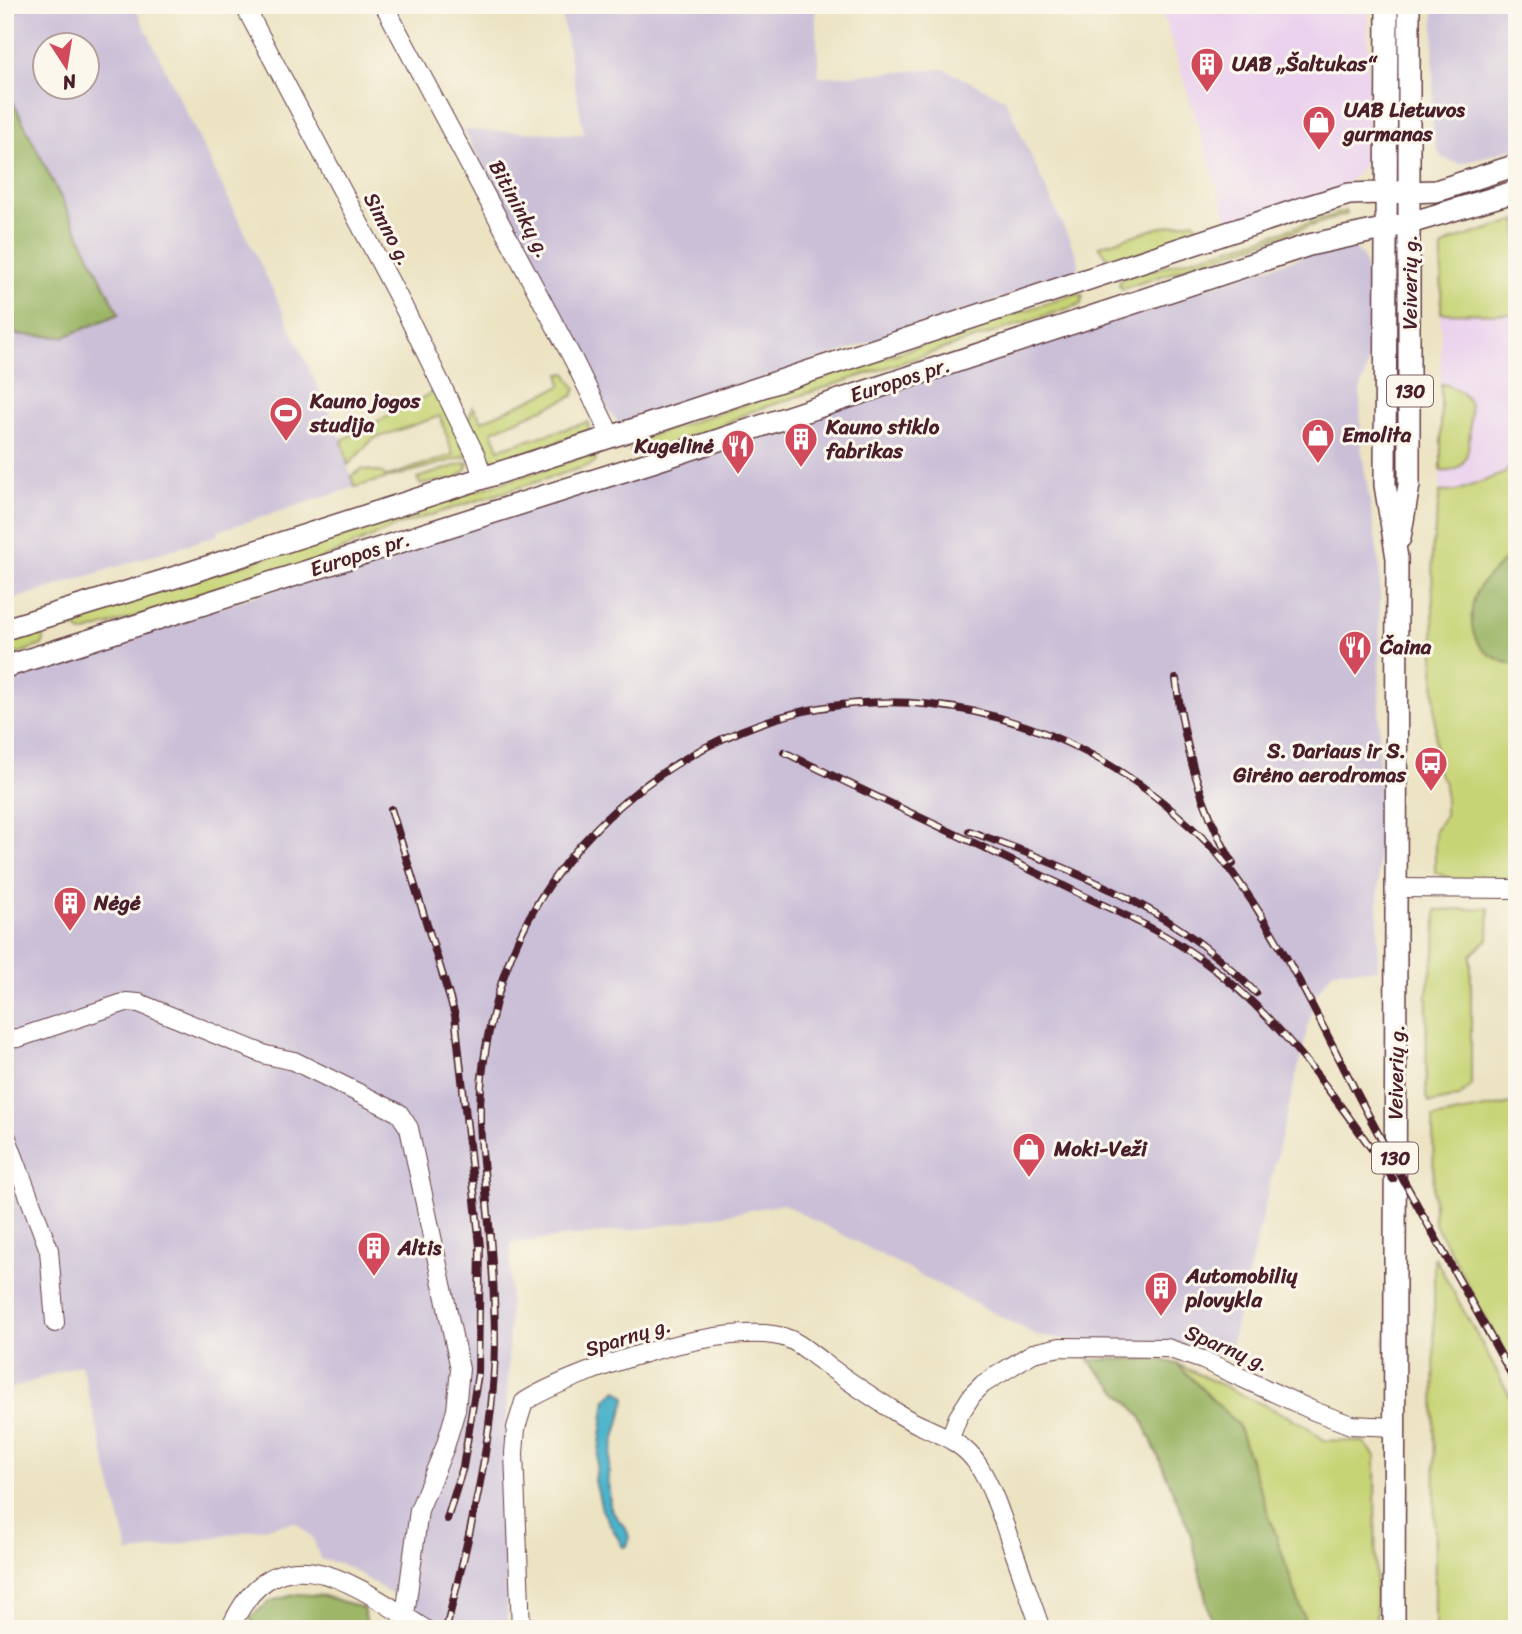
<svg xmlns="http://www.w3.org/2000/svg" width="1522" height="1634" viewBox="0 0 1522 1634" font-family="Sriracha,sans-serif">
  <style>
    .built { fill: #ead1ed }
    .industrial { fill: #cabfd7; fill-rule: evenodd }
    .green { fill: #c7d476; stroke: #887a50; stroke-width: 2 }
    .forest { fill: #9db667; stroke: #746a49; stroke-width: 2 }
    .water { fill: #4cb3ca; stroke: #4b697a; stroke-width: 2 }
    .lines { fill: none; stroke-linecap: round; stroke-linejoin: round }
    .stream { stroke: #4cb3ca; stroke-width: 5 }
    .minor-casing { stroke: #623c42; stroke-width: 20 }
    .major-casing { stroke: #623c42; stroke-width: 24 }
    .minor { stroke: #fff; stroke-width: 18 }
    .major { stroke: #fff; stroke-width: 21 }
    .rail-casing { stroke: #4a1f2b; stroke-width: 8 }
    .rail { stroke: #fbf7ec; stroke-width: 5; stroke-dasharray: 16; stroke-linecap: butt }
    .labels { text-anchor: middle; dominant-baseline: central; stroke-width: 6; stroke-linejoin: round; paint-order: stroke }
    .shield { fill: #fbf7ec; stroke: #7f6065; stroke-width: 2 }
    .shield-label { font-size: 19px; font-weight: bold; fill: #4a1f2b }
    .poi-label { font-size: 21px; font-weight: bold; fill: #4a1f2b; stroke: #fbf7ec; text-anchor: start }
    .street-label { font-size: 21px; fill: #4a1f2b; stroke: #fbf7ec }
  </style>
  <rect width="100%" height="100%" fill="#fbf7ec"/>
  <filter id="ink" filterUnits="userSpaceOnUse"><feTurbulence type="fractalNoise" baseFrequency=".0143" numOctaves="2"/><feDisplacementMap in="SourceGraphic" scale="14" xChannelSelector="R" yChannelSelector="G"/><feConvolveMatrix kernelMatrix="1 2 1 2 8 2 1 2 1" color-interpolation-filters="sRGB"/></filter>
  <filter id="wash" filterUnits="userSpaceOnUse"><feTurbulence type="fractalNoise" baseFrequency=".00686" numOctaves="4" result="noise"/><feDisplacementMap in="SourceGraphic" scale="28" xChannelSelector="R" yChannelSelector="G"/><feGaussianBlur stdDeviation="1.57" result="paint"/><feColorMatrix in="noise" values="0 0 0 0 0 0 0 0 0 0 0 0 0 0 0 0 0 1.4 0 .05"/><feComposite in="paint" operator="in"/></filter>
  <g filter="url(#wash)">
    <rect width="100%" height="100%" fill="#ece3c3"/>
    <!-- built -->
    <path class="built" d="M 1160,5 L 1368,5 L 1368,156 L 1357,174 L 1341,188 L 1229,224 Z
      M 1441,313 L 1517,314 L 1517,455 L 1505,473 L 1457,491 L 1440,492 Z"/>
    <!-- industrial -->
    <path class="industrial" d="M 5,5 L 134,5 L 271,286 L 342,440 L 343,453 L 355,487 L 218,531 L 218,535 L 5,602 L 5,334 L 64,337 L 119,314 L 5,86 ZM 46,46 L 88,46 L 88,88 L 46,88 Z
      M 560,5 L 815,5 L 819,77 L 944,69 L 1005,99 L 1076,254 L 1079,264 L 1074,274 L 629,423 L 618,422 L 606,408 L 464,130 L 584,134 Z
      M 1434,5 L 1517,5 L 1517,147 L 1460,164 L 1443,158 L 1437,150 L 1433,129 Z
      M 1347,245 L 1356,249 L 1363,257 L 1367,273 L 1371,353 L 1360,391 L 1361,446 L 1380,568 L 1378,969 L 1334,970 L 1316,994 L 1229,1354 L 1040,1337 L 783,1204 L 657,1227 L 511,1243 L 504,1529 L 508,1629 L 446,1629 L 347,1566 L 320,1559 L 313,1538 L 295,1522 L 129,1554 L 81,1364 L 5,1391 L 5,677 L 1335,246 Z"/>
    <!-- green -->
    <path class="green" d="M 1345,211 L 1347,214 L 1122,289 L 1119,285 L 1120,279 L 1244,244 Z
      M 1517,220 L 1517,314 L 1441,313 L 1442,248 L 1451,241 Z
      M 1194,221 L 1198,233 L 1119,260 L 1107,257 L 1099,246 L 1158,228 Z
      M 1393,263 L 1401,263 L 1399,467 L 1397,467 Z
      M 1078,293 L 1083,296 L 1081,304 L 747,413 L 715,429 L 639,454 L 630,451 L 634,441 Z
      M 566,373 L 576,389 L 573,396 L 492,431 L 499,449 L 588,422 L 589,431 L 499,462 C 481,459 476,436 468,421 L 473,407 L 482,421 L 561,386 L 560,374 Z
      M 1441,384 C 1452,385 1468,394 1470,406 C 1471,411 1470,418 1470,423 C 1470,442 1470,475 1441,471 Z
      M 437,390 L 468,456 L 355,487 L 351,476 L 362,469 L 383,473 L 385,477 L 453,455 L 440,416 L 373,439 L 348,465 L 342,440 Z
      M 589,455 L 596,457 L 595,462 L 590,465 L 399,525 L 319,560 L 83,633 L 79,632 L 75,625 L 78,617 Z
      M 1517,455 L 1517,542 L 1514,550 L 1481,585 L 1497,659 L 1517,666 L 1517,881 L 1452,880 L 1435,872 L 1435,830 L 1445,815 L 1445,783 L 1436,770 L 1432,551 L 1440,492 L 1457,491 L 1505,473 Z
      M 468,462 L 466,470 L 454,480 L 420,484 L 417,478 Z
      M 33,631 L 43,635 L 44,640 L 42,645 L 5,658 L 5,640 Z
      M 1489,908 L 1488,939 L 1471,955 L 1471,1086 L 1459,1097 L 1430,1103 L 1426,1098 L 1427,991 L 1435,952 L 1436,910 Z
      M 1517,1102 L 1517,1376 L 1434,1222 L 1433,1118 Z
      M 1434,1256 L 1517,1409 L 1517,1629 L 1435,1629 Z
      M 1177,1364 L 1302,1423 L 1324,1440 L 1364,1442 L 1375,1456 L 1376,1629 L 1308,1629 L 1238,1425 Z"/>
    <!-- forest -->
    <path class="forest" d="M 5,86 L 119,314 L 64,337 L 5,334 Z
      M 1517,542 L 1517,666 C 1505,662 1492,658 1483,649 C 1467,633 1469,600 1482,583 C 1493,569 1510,559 1517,542 Z
      M 1158,1359 L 1177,1364 L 1238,1425 L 1308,1629 L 1213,1629 L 1190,1531 L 1141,1416 L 1088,1360 Z
      M 298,1594 L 325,1596 L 363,1608 L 368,1629 L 256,1629 L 250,1617 L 271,1601 Z"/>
    <!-- water -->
    <path class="water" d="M 617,1390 L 626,1397 C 619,1429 605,1459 609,1492 C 610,1497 609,1505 611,1509 C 617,1522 634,1529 627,1546 L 623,1547 L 602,1510 L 595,1481 L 606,1399 Z"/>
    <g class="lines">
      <!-- stream -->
      <path class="stream" d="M 1200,1618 L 1203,1629"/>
    </g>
  </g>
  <g filter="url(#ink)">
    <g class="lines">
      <defs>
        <path id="minor" d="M 244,5 L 403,306 L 476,456 L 483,478
          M 384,5 L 574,361 L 611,436
          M 1397,888 L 1517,889
          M 5,1039 L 18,1038 L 126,1002 L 139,1003 L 266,1055 L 294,1061 L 399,1113 L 409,1128 L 460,1369 L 456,1410 L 445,1447 L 419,1510 L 405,1616
          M 5,1133 L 49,1250 L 55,1323
          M 950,1438 L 958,1417 L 972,1395 L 983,1384 L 1033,1353 L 1060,1347 L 1167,1348 L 1203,1360 L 1314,1411 L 1351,1425 L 1394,1427
          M 230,1629 C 277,1522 358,1587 425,1629
          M 521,1629 L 514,1453 L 516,1428 L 524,1402 C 574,1370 734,1317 789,1339 C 801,1344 810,1353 820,1360 C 845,1379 872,1397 899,1414 C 925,1431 960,1436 978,1465 C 992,1487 1001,1514 1009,1538 C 1020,1568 1030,1599 1041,1629"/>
        <path id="major" d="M 1387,5 L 1385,485 L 1397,558 L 1394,1629
          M 1400,538 L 1409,485 L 1409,5
          M 5,629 L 179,576 L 644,426 L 1306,207 L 1349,194 L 1436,191 L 1517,165
          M 5,667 L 655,461 L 1309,245 L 1410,223 L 1517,191"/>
      </defs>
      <!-- minor casing -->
      <use href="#minor" class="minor-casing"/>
      <!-- major casing -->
      <use href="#major" class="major-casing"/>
      <!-- minor -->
      <use href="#minor" class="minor"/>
      <!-- major -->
      <use href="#major" class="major"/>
      <defs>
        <path id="rail" d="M 1176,679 C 1184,745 1200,806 1233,864
          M 784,752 C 879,799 976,843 1072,890 C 1114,911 1160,929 1198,957 C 1280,1015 1336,1099 1393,1179
          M 391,809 L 455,1015 L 480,1246 L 478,1373 L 463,1467 L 447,1519
          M 969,831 C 1039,856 1122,889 1183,931 C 1209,949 1233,970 1256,993
          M 446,1629 C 470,1535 494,1440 495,1342 C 495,1292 491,1242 486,1192 C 484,1167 480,1141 480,1116 C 480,1071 489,1022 503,978 C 540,866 634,774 743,730 C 893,669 1067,713 1183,820 C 1199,834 1216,850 1228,867 C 1286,944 1326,1036 1371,1120 C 1418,1209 1469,1296 1517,1385"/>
      </defs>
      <!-- rail casing -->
      <use href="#rail" class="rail-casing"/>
      <!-- rail -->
      <use href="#rail" class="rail"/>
    </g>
  </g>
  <!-- icons -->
  <defs>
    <symbol id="building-pin" viewBox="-11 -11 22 30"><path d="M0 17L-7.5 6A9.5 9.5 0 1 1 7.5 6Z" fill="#d1495b" stroke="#fbf7ec"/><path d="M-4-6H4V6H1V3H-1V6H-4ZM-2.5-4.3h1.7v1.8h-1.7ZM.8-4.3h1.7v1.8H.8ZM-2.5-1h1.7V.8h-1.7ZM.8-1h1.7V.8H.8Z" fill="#fff"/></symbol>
    <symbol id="shop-pin" viewBox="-11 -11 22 30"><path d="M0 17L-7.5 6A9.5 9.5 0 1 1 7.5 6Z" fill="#d1495b" stroke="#fbf7ec"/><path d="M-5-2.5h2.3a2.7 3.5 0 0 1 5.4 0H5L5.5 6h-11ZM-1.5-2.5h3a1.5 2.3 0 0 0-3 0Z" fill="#fff"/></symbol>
    <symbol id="stadium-pin" viewBox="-11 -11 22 30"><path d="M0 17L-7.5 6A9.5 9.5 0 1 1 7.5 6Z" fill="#d1495b" stroke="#fbf7ec"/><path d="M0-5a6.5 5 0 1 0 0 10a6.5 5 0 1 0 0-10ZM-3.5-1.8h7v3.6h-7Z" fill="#fff"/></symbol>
    <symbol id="restaurant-pin" viewBox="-11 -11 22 30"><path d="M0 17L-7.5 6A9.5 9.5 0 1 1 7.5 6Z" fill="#d1495b" stroke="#fbf7ec"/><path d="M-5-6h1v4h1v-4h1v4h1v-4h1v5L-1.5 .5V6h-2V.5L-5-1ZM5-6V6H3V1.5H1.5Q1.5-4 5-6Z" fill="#fff"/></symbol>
    <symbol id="bus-pin" viewBox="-11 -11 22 30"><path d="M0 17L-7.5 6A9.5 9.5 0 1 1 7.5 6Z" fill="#d1495b" stroke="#fbf7ec"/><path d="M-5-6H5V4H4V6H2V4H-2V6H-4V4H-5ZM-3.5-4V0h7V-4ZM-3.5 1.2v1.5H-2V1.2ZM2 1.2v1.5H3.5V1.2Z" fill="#fff"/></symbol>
  </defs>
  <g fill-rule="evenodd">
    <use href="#building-pin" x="1188" y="45" width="38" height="52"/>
    <use href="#shop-pin" x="1300" y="103" width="38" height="52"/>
    <use href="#stadium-pin" x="267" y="394" width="38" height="52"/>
    <use href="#shop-pin" x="1299" y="416" width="38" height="52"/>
    <use href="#building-pin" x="782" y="420" width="38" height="52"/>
    <use href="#restaurant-pin" x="719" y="427" width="38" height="52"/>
    <use href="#restaurant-pin" x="1336" y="628" width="38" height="52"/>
    <use href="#bus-pin" x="1412" y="744" width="38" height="52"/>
    <use href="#building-pin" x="51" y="884" width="38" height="52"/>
    <use href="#shop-pin" x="1010" y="1130" width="38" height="52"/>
    <use href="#building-pin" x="355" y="1229" width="38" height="52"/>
    <use href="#building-pin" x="1142" y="1269" width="38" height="52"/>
  </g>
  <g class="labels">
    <!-- shield labels -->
    <g class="shield">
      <rect x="1387" y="375.5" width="46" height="31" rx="5"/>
      <rect x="1372" y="1142.5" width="46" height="31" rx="5"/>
    </g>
    <g class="shield-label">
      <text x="1410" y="391">130</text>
      <text x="1395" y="1158">130</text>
    </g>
    <!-- poi labels -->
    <g class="poi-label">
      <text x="1232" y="64">UAB „Šaltukas“</text>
      <text x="1344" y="110">UAB Lietuvos<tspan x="1344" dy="24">gurmanas</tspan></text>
      <text x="310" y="401">Kauno jogos<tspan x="310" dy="24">studija</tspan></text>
      <text x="826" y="427">Kauno stiklo<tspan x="826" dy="24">fabrikas</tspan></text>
      <text x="1342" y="435">Emolita</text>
      <text x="714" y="446" text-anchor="end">Kugelinė</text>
      <text x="1380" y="647">Čaina</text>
      <text x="1406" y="751" text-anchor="end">S. Dariaus ir S.<tspan x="1406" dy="24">Girėno aerodromas</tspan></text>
      <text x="94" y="903">Nėgė</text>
      <text x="1054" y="1149">Moki-Veži</text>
      <text x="398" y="1248">Altis</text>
      <text x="1186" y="1276">Automobilių<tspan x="1186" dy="24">plovykla</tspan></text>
    </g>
    <!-- street labels -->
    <g class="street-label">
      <text transform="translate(520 209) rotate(62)">Bitininkų g.</text>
      <text transform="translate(388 229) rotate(62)">Simno g.</text>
      <text transform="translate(1410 282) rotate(-90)">Veiverių g.</text>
      <text transform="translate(900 380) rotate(-18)">Europos pr.</text>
      <text transform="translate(360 554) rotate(-18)">Europos pr.</text>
      <text transform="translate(1396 1072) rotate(-89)">Veiverių g.</text>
      <text transform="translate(628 1337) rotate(-17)">Sparnų g.</text>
      <text transform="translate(1227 1348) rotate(23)">Sparnų g.</text>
    </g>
  </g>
  <!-- margin -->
  <rect width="1522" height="1634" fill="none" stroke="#fbf7ec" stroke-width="28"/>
  <!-- north arrow -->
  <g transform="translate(66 66) rotate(168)"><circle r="33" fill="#fbf7ec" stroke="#b4a19f" stroke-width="2"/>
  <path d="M0-5L12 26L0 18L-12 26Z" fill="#d1495b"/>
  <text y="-10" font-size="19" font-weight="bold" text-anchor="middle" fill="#4a1f2b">N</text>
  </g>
</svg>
